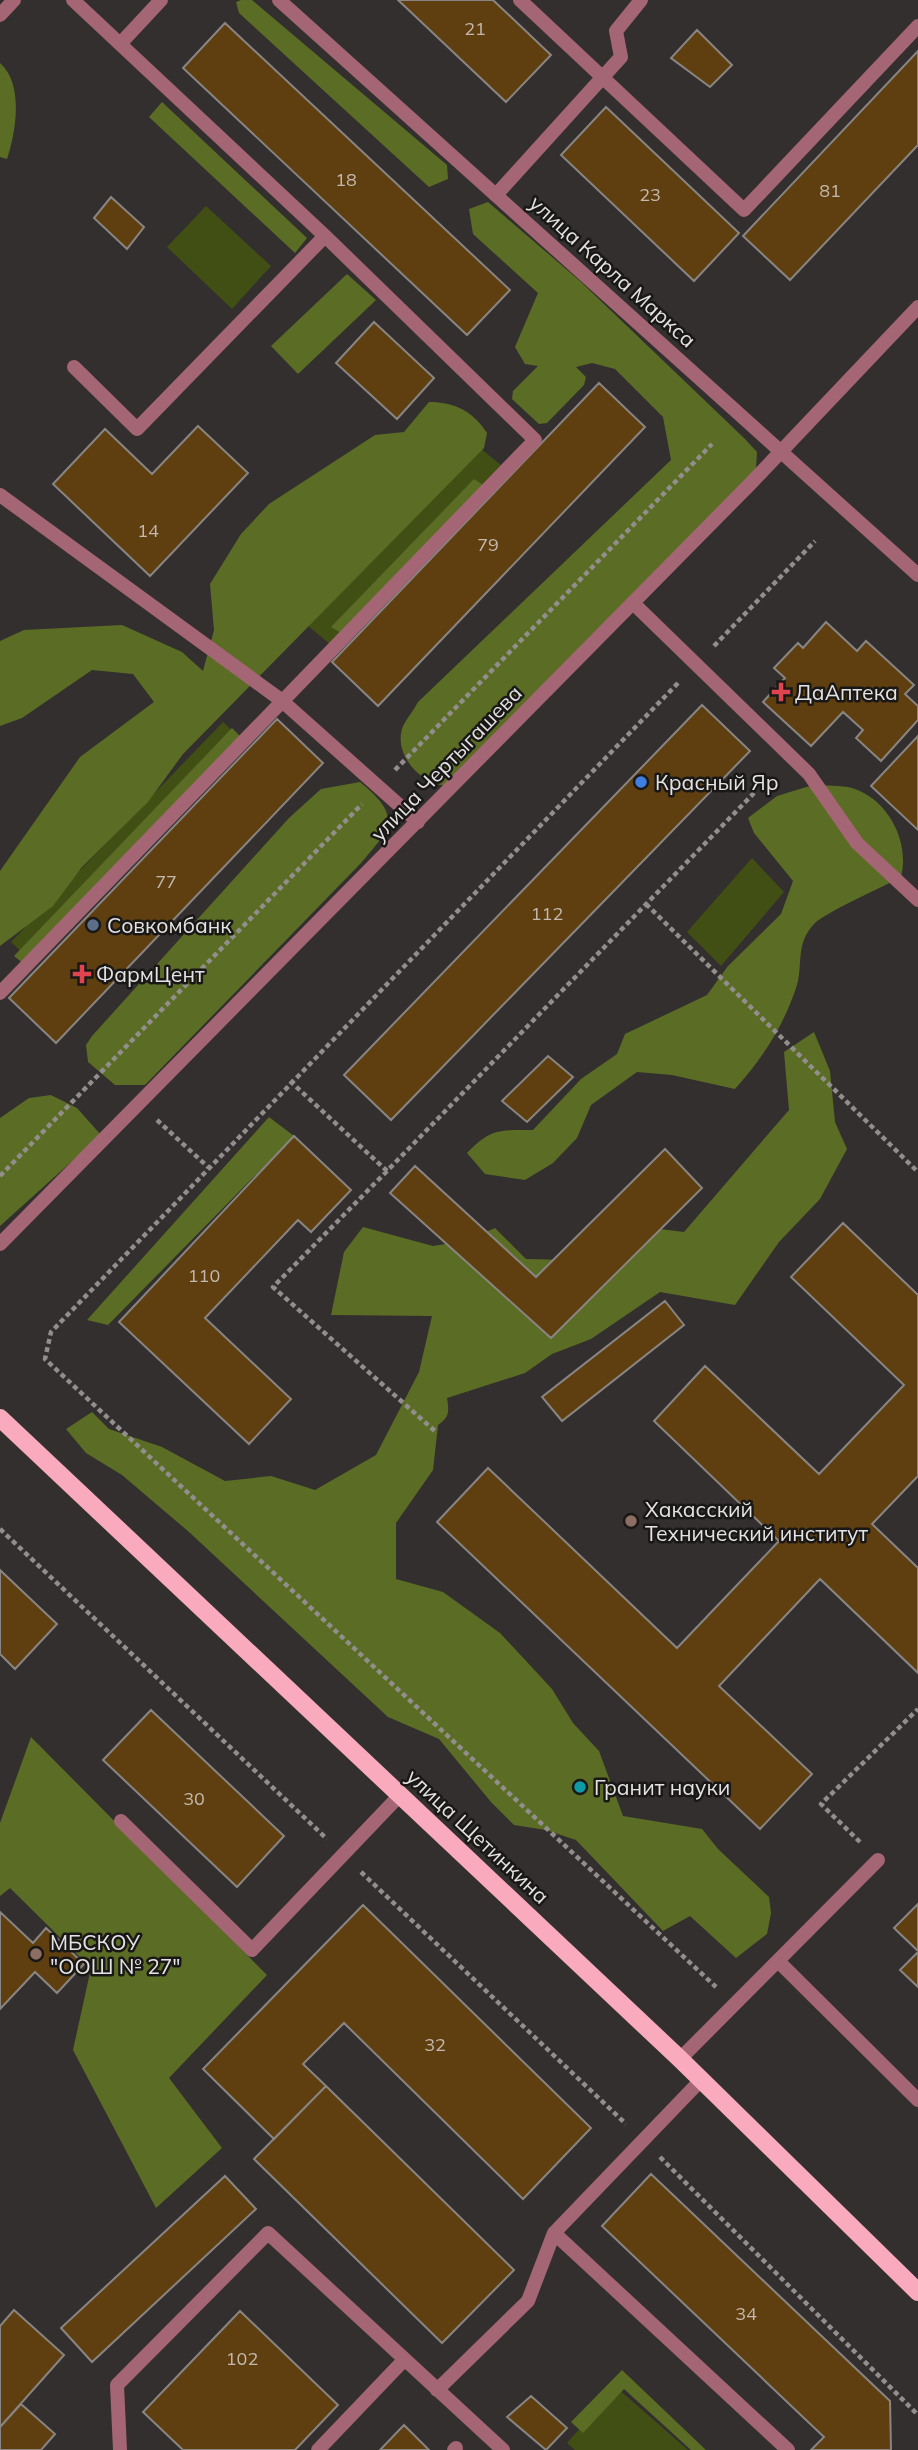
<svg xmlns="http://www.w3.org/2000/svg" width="918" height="2450" viewBox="0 0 918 2450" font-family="Mulish,sans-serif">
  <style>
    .green { fill: #414f15 }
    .forest { fill: #5b6d24 }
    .building { fill: #5f3f10; stroke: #888583; stroke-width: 2 }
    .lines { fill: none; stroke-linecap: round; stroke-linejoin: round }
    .path { stroke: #918e8d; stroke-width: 4.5; stroke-dasharray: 5 3.5; stroke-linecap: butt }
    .lane { stroke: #a46574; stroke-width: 14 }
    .street { stroke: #a46574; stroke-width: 14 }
    .primary { stroke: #f9abbd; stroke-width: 18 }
    .health-dot { fill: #e0444e; stroke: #191817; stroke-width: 2.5 }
    .shop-dot { fill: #3f7fe0; stroke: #191817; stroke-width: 2.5 }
    .service-dot { fill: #5c6f8a; stroke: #191817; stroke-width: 2.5 }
    .education-dot { fill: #8d6e63; stroke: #191817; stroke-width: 2.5 }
    .culture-dot { fill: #0f9aa8; stroke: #191817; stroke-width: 2.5 }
    .labels { text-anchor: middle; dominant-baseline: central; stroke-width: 5; stroke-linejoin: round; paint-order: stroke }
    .number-label { font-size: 18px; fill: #c4b9ae }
    .street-label { font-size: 21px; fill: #e5e2e2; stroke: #191817 }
    .poi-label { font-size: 21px; fill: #e5e2e2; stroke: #191817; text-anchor: start }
  </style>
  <rect width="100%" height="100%" fill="#332f2e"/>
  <!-- green -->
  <path class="green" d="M 206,206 L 271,266 L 232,309 L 167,247 Z
    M 474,443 L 502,466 L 331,645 L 301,620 Z
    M 223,722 L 241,739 L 31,961 L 11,942 Z
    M 752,858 L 784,892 L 721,966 L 687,932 Z
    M 616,2387 L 688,2450 L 575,2450 L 567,2443 Z"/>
  <!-- forest -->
  <path class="forest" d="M 241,0 L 252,0 L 447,165 L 448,179 L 429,187 L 239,13 L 236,2 Z
    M 0,63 C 24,84 16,132 7,159 L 0,157 Z
    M 162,102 L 307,238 L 295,253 L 149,117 Z
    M 488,202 L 580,281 L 745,439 L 757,452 L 756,469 L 448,786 C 421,785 392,754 403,726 C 407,718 414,710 418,702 L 671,460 L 663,417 L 615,369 L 592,363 L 576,367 L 586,377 L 584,385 L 547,423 L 539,424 L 512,399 L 513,391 L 538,366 L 525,364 L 515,347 L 538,293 L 473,234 L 469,209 Z
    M 347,274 L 376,300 L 298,374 L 271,346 Z
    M 429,402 C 454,402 473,411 487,433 L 484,448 L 183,754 L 148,802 L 82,867 L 53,906 L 0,946 L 0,871 L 80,757 L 154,702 L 133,674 L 92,670 L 22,718 L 0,726 L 0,641 L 24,630 L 122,625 L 182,652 L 203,671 L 214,630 L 210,584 L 241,534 L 269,504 L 375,435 L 404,432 Z
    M 474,479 L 486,487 L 345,635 L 331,627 Z
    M 232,728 L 244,740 L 30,969 L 14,956 Z
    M 360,782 C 401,816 393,826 361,863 L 145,1085 L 115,1085 L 88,1062 L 86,1045 L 92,1036 L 289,818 L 321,789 Z
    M 813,785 C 825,786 841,785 852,788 C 888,799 910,841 901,877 C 883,887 828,911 815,923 C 794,944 804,966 796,988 C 783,1027 762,1059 735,1089 L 672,1075 L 637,1072 L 591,1105 L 577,1138 L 553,1163 L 525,1180 L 485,1174 L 467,1153 C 491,1128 500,1130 533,1130 L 581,1079 L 617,1054 L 625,1034 L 707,995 L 728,966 L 781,914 L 793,881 L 754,833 L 748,818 L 777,796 Z
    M 814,1032 L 830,1071 L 835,1122 L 847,1149 L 820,1199 L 779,1242 L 735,1305 L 660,1292 L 591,1339 L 552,1354 L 525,1373 L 447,1398 C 449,1411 450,1417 438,1425 L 433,1470 L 396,1523 L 396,1579 L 443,1592 L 500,1633 L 552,1689 L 573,1723 L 599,1751 L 623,1816 L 702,1829 L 718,1849 L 769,1897 L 771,1913 L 767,1934 L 736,1958 L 690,1916 L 663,1931 L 576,1840 L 546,1830 L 514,1825 L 491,1802 L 439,1739 L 388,1717 L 189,1532 L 122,1475 L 86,1453 L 66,1429 L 92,1412 L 109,1429 L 162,1447 L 225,1481 L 271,1476 L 315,1490 L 376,1455 L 419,1372 L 432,1316 L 331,1315 L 344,1252 L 363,1227 L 433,1246 L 465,1241 L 495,1228 L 526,1259 L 568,1260 L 628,1225 L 684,1232 L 789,1110 L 784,1052 Z
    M 51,1095 L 77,1108 L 101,1135 L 0,1226 L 0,1118 L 29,1098 Z
    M 269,1117 L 294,1136 L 108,1325 L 87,1320 Z
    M 31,1737 L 267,1975 L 169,2078 L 222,2148 L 156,2208 L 73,2050 L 91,1968 L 10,1888 L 0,1896 L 0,1823 Z
    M 622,2370 L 706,2450 L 691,2450 L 624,2389 L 583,2433 L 571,2422 Z"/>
  <!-- building -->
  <path class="building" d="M 398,0 L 493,0 L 551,55 L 506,102 Z
    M 225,23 L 510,290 L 467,335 L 183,68 Z
    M 697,30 L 732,65 L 710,87 L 671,58 Z
    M 918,51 L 918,145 L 790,280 L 743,236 Z
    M 606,107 L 739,233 L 694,281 L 561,155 Z
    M 111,197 L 144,227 L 127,249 L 94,218 Z
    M 374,322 L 434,378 L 397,419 L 336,363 Z
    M 599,383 L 645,427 L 378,706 L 332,662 Z
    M 198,426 L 248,473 L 150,576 L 53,484 L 105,429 L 152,474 Z
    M 826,622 L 857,651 L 866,641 L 914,685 L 905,694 L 918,706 L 918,720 L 881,761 L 856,738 L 863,730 L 843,712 L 811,746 L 763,702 L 785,678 L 774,668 L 798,643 L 803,648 Z
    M 702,705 L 750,751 L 391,1120 L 344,1075 Z
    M 277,719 L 323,763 L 56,1043 L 9,998 Z
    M 918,736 L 918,830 L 871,786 Z
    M 548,1056 L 573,1077 L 527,1122 L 502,1101 Z
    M 294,1136 L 351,1190 L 311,1232 L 298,1220 L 205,1318 L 291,1399 L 249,1444 L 119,1322 Z
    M 665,1149 L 702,1188 L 551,1338 L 390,1193 L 415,1166 L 536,1277 Z
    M 843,1223 L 918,1295 L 918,1476 L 872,1524 L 918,1568 L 918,1673 L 820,1579 L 719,1686 L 812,1774 L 760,1829 L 437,1522 L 488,1468 L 677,1648 L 779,1541 L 654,1421 L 705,1366 L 819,1474 L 904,1385 L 791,1277 Z
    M 665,1301 L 684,1325 L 562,1421 L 542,1397 Z
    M 0,1570 L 57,1624 L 15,1669 L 0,1654 Z
    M 151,1710 L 284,1836 L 237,1887 L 103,1760 Z
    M 918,1904 L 918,1951 L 894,1928 Z
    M 363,1905 L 591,2128 L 523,2199 L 344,2023 L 303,2064 L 326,2086 L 274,2139 L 203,2069 Z
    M 0,1912 L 33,1943 L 46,1928 L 84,1964 L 57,1993 L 35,1972 L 0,2009 Z
    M 918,1952 L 918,1987 L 900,1970 Z
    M 326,2086 L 514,2270 L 442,2343 L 254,2159 Z
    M 651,2174 L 890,2401 L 891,2450 L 811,2450 L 824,2437 L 602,2226 Z
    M 225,2176 L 256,2209 L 92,2362 L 61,2328 Z
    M 14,2310 L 64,2355 L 0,2427 L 0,2326 Z
    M 240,2311 L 338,2405 L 295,2450 L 183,2450 L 143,2412 Z
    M 531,2396 L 567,2428 L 546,2450 L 507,2417 Z
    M 21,2404 L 55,2434 L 41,2450 L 0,2450 L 0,2427 Z
    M 404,2425 L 429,2450 L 380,2450 Z"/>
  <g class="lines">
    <!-- path -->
    <path class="path" d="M 714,646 L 815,541
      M 678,683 L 51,1332 L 45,1359 L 716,1987
      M 395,770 L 712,444
      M 646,904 L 918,1172
      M 290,1081 L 387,1171 L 754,793
      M 157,1120 L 208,1167
      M 387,1171 L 273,1287 L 436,1432
      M 0,1176 L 362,804
      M 0,1529 L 327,1839
      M 860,1842 L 821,1804 L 918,1709
      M 361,1872 L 626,2124
      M 660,2157 L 918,2415"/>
    <!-- lane -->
    <path class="lane" d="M 520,0 L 744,210 L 918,26
      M 0,15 L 14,0
      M 120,44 L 161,0
      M 496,195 L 621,57 L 616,31 L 641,0
      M 74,367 L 137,429 L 325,236
      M 0,495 L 281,700 L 418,822
      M 633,603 L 809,774 L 857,843 L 918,900
      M 0,993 L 535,440 L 325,236 L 73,0
      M 121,1821 L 252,1950 L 401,1794
      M 779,1962 L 918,2100
      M 680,2059 L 878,1860
      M 701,2080 L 554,2233 L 788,2450
      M 437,2390 L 528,2301 L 554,2233
      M 120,2450 L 117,2385 L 268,2233 L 503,2450
      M 318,2450 L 404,2360
      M 454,2450 L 456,2448"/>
    <!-- street -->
    <path class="street" d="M 279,0 L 918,575
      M 0,1244 L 752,482 L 918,307"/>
    <!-- primary -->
    <path class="primary" d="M 0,1418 L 680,2059 L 918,2292"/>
  </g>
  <!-- markers -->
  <g class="health-dot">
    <path d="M777.5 681.5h7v7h7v7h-7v7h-7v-7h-7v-7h7z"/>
    <path d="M78.5 963.5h7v7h7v7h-7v7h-7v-7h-7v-7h7z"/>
  </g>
  <circle class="shop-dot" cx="641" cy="782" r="7"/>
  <circle class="service-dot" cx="93" cy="925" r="7"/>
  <g class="education-dot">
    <circle cx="631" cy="1521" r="7"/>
    <circle cx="36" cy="1954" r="7"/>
  </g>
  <circle class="culture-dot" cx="580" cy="1787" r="7"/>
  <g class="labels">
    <!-- number labels -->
    <g class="number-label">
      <text x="475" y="28">21</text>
      <text x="346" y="179">18</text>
      <text x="830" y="190">81</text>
      <text x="650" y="194">23</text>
      <text x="148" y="530">14</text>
      <text x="488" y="544">79</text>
      <text x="166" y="881">77</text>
      <text x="547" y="913">112</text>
      <text x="204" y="1275">110</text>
      <text x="194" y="1798">30</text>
      <text x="435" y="2044">32</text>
      <text x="746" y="2313">34</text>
      <text x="242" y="2358">102</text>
    </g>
    <!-- street labels -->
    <g class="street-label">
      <text transform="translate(613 271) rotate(42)">улица Карла Маркса</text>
      <text transform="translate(446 763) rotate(-46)">улица Чертыгашева</text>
      <text transform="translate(478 1836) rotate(43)">улица Щетинкина</text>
    </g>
    <!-- poi labels -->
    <g class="poi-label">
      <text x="795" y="692">ДаАптека</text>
      <text x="655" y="782">Красный Яр</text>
      <text x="107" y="925">Совкомбанк</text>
      <text x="96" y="974">ФармЦент</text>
      <text x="645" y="1509">Хакасский<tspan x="645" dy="24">Технический институт</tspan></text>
      <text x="594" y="1787">Гранит науки</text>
      <text x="50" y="1942">МБСКОУ<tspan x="50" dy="24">"ООШ № 27"</tspan></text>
    </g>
  </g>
</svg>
